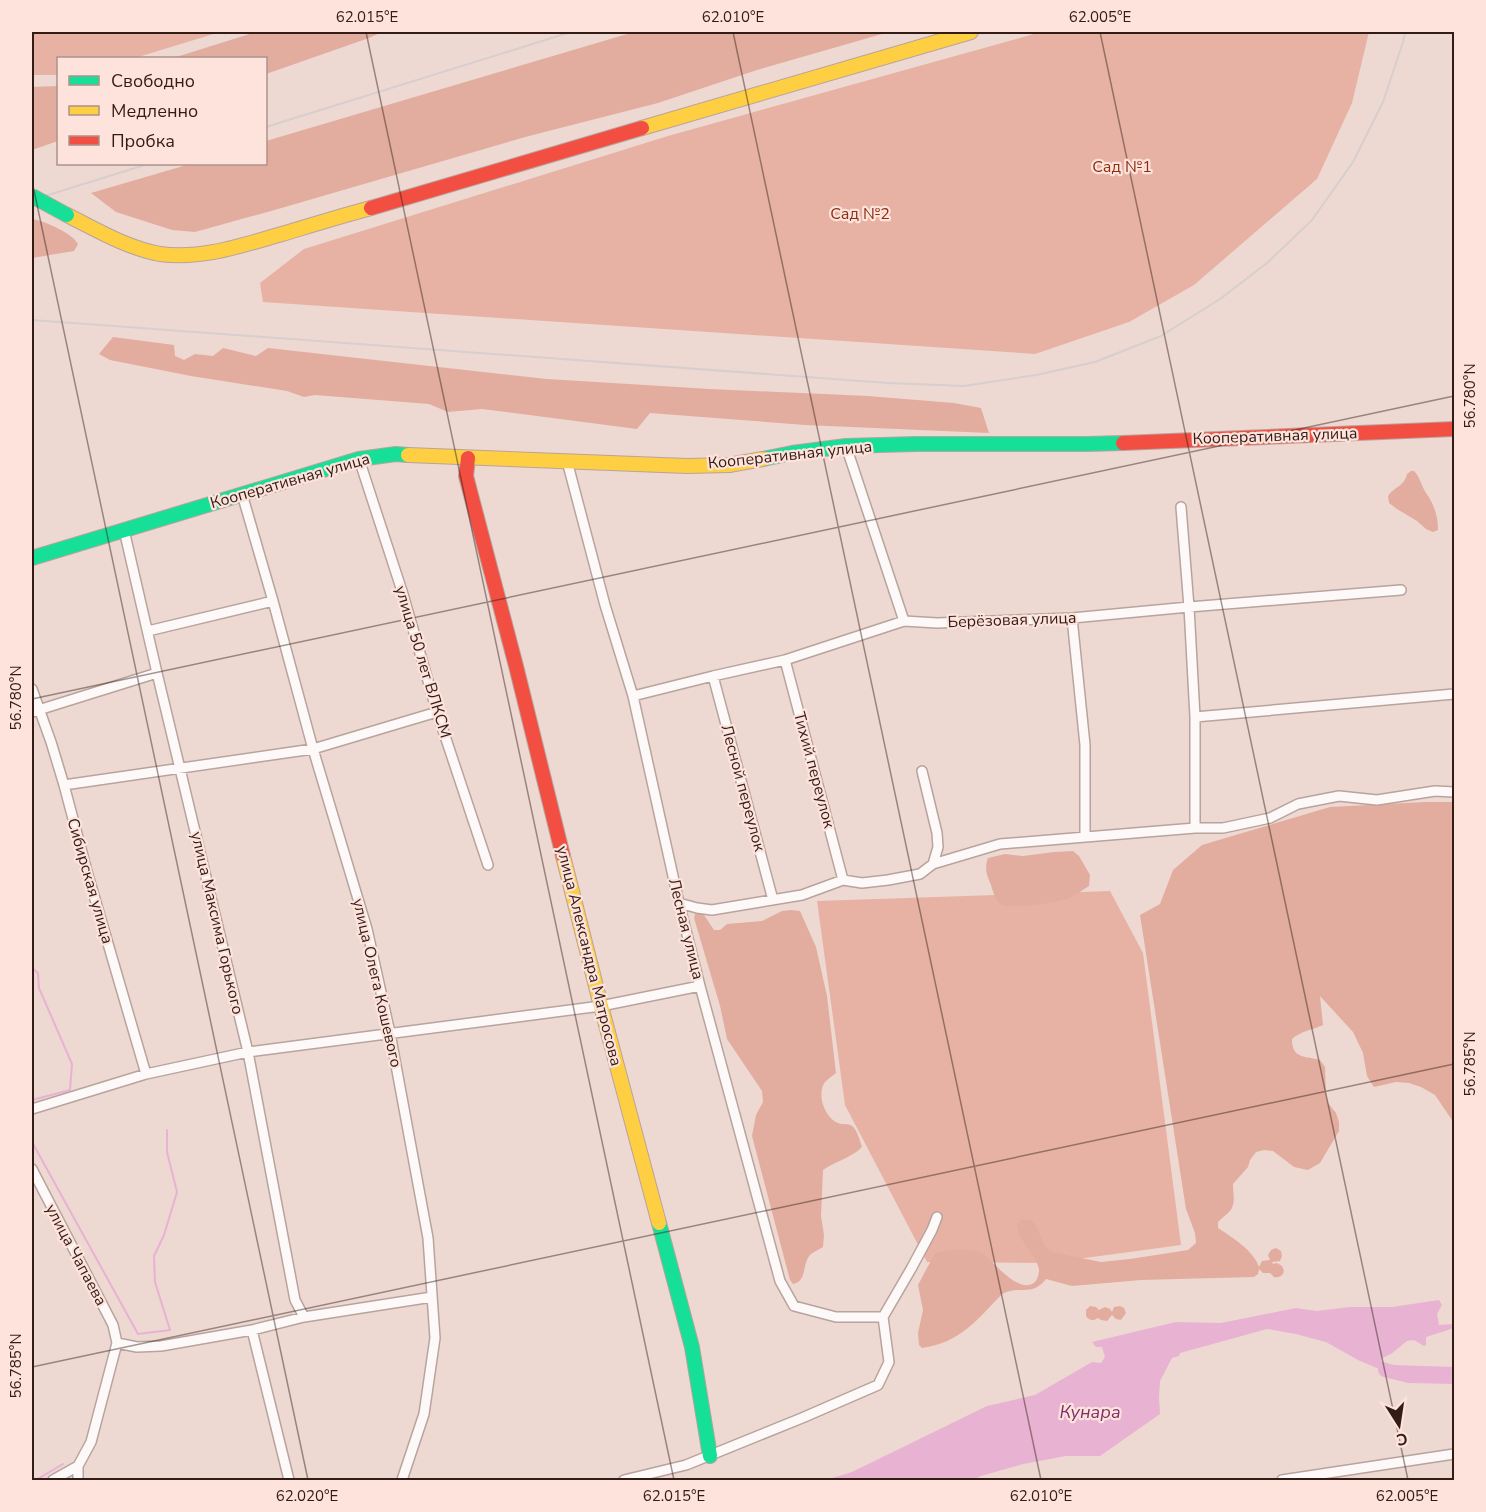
<svg xmlns="http://www.w3.org/2000/svg" width="1486" height="1512" viewBox="0 0 1486 1512" font-family="'Nunito Sans',sans-serif">
  <style>
    .green { fill: #e7b2a4 }
    .forest { fill: #e2ad9e }
    .water { fill: #e8b2d3 }
    .lines { fill: none; stroke-linecap: round; stroke-linejoin: round }
    .stream { stroke: #e8b2d3; stroke-width: 2 }
    .river { stroke: #e8b2d3; stroke-width: 14 }
    .street-casing { stroke: #b8a39d; stroke-width: 12 }
    .fast-casing { stroke: #b8a39d; stroke-width: 16 }
    .slow-casing { stroke: #b8a39d; stroke-width: 16 }
    .jam-casing { stroke: #b8a39d; stroke-width: 16 }
    .street { stroke: #fcf9f8; stroke-width: 9 }
    .fast { stroke: #16e098; stroke-width: 14 }
    .slow { stroke: #ffcf43; stroke-width: 14 }
    .jam { stroke: #f24e42; stroke-width: 14 }
    .rail { stroke: #d6cfcd; stroke-width: 2 }
    .fast-bridge-casing { stroke: #b8a39d; stroke-width: 16; stroke-linecap: butt }
    .fast-bridge { stroke: #16e098; stroke-width: 14 }
    .ticks { fill: none; stroke: #331c16; stroke-width: 1.5; stroke-opacity: 0.45 }
    .labels { text-anchor: middle; dominant-baseline: central; stroke-width: 4.5; stroke-linejoin: round; paint-order: stroke }
    .park-label { font-size: 16px; fill: #8c2e12; stroke: #fde3db }
    .street-label { font-size: 16px; fill: #331c16; stroke: #fde3db }
    .water-label { font-size: 18px; font-style: italic; fill: #7d2f6d; stroke: #fde3db }
    .neatline { fill: none; stroke: #331c16; stroke-width: 2 }
    .ticks-label { font-size: 15px; text-anchor: middle; fill: #331c16 }
  </style>
  <rect width="100%" height="100%" fill="#eed8d2"/>
  <!-- green -->
  <path class="green" d="M 32,32 L 220,32 L 135,58 L 58,58 L 58,75 L 32,75 Z
    M 1041,32 L 1369,32 L 1352,103 L 1317,179 L 1194,285 L 1129,322 L 1035,354 L 263,302 L 260,283 L 304,249 L 668,136 Z
    M 1110,891 L 1143,953 L 1181,1245 L 1048,1263 L 927,1262 L 845,1105 L 817,901 Z"/>
  <!-- forest -->
  <path class="forest" d="M 256,32 L 382,32 L 369,38 L 266,74 L 266,58 L 173,58 Z
    M 634,32 L 889,32 L 757,70 L 658,103 L 529,136 L 278,209 L 195,232 L 172,230 L 116,212 L 91,193 L 190,164 L 266,164 L 266,141 Z
    M 58,86 L 58,141 L 32,150 L 32,87 Z
    M 32,219 C 45,221 72,233 78,244 L 74,251 L 32,258 Z
    M 113,337 L 174,345 L 175,356 L 184,360 L 195,354 L 213,356 L 223,348 L 256,356 L 268,348 L 547,379 L 710,389 L 868,396 L 954,403 L 981,408 L 989,433 L 805,425 L 650,413 L 637,429 L 482,409 L 448,412 L 429,404 L 315,395 L 304,397 L 287,391 L 191,376 L 110,360 L 99,354 Z
    M 1411,471 L 1414,471 C 1420,477 1421,485 1426,493 C 1434,504 1438,516 1438,530 L 1433,532 L 1426,529 L 1417,521 L 1397,509 L 1389,503 L 1388,496 C 1395,486 1404,487 1407,474 Z
    M 1426,802 L 1454,802 L 1454,1123 L 1435,1095 L 1421,1087 L 1409,1083 L 1396,1082 L 1374,1087 L 1367,1076 L 1363,1053 L 1353,1032 L 1320,996 L 1323,1025 C 1312,1030 1301,1031 1292,1039 C 1292,1059 1305,1056 1320,1060 L 1325,1067 L 1326,1095 L 1328,1103 L 1336,1113 L 1339,1122 L 1339,1131 L 1320,1163 L 1308,1170 L 1294,1167 L 1273,1151 L 1264,1150 L 1256,1152 L 1250,1160 L 1248,1167 L 1233,1184 C 1233,1193 1236,1204 1230,1211 C 1227,1215 1221,1218 1218,1222 L 1218,1228 C 1233,1238 1253,1250 1259,1267 L 1262,1261 L 1270,1260 L 1268,1255 L 1271,1250 L 1276,1248 L 1281,1251 L 1282,1256 L 1280,1261 L 1272,1262 L 1273,1264 L 1277,1263 L 1282,1266 L 1284,1271 C 1283,1276 1279,1278 1274,1277 L 1270,1273 L 1263,1273 L 1259,1269 L 1258,1274 L 1254,1277 L 1141,1280 L 1072,1286 L 1046,1279 C 1032,1297 1020,1285 1002,1294 C 978,1319 960,1343 922,1348 L 919,1345 L 918,1333 L 923,1310 L 918,1285 L 935,1253 C 948,1250 969,1247 981,1253 C 994,1260 1018,1296 1035,1282 C 1038,1279 1039,1273 1039,1269 C 1035,1252 1018,1242 1017,1224 L 1021,1220 L 1031,1220 L 1037,1227 L 1044,1245 L 1052,1252 L 1101,1262 L 1130,1259 L 1188,1250 L 1196,1243 L 1195,1233 L 1186,1209 L 1140,915 L 1160,904 L 1173,870 L 1202,845 L 1330,807 Z
    M 1073,851 L 1079,856 L 1090,875 L 1089,886 C 1082,890 1076,895 1069,898 C 1058,903 1013,909 1002,905 C 996,902 993,892 991,885 C 987,876 984,868 988,858 L 1005,854 L 1023,856 L 1054,852 Z
    M 791,910 L 800,911 L 816,947 L 827,996 L 836,1073 C 832,1076 828,1079 825,1082 C 816,1094 825,1118 838,1123 C 842,1125 848,1123 852,1126 C 857,1129 860,1141 862,1147 C 853,1157 836,1161 823,1170 L 821,1216 L 824,1235 L 823,1247 C 820,1249 813,1252 810,1255 C 802,1264 807,1282 793,1284 L 790,1280 L 752,1136 L 756,1115 L 763,1102 L 762,1091 L 727,1039 L 720,1006 L 694,918 L 695,914 L 698,912 L 704,915 L 714,930 L 720,930 L 727,924 L 762,921 L 782,911 Z
    M 1090,1306 L 1096,1307 L 1099,1310 L 1105,1307 L 1110,1309 L 1112,1312 L 1114,1307 L 1120,1306 L 1124,1308 L 1126,1313 L 1121,1320 L 1116,1319 L 1112,1315 L 1107,1321 L 1101,1320 L 1098,1318 C 1094,1321 1089,1321 1086,1316 L 1086,1310 Z"/>
  <!-- water -->
  <path class="water" d="M 1439,1300 L 1442,1305 L 1437,1314 L 1439,1325 L 1454,1324 L 1454,1328 L 1426,1337 L 1426,1345 L 1424,1346 L 1414,1340 L 1407,1341 L 1391,1354 L 1382,1358 L 1381,1361 L 1392,1365 L 1454,1367 L 1454,1378 L 1443,1379 L 1425,1376 L 1391,1374 L 1358,1360 L 1326,1342 L 1296,1334 L 1267,1329 L 1180,1353 L 1179,1356 L 1172,1358 L 1160,1381 L 1159,1398 L 1160,1414 L 1100,1456 L 1066,1456 L 1023,1464 L 981,1476 L 972,1480 L 826,1480 L 852,1472 L 987,1406 L 1035,1395 L 1092,1362 L 1101,1363 L 1105,1357 L 1102,1347 L 1096,1347 L 1092,1342 L 1176,1322 L 1221,1323 L 1296,1308 L 1317,1311 L 1350,1307 L 1392,1307 Z"/>
  <g class="lines">
    <!-- stream -->
    <path class="stream" d="M 32,968 L 38,973 L 39,988 L 72,1064 L 70,1090 L 32,1100
      M 32,1142 L 138,1334 L 170,1330 L 155,1282 L 154,1256 L 164,1235 L 177,1192 L 167,1152 L 167,1130
      M 36,1480 L 63,1464"/>
    <!-- river -->
    <path class="river" d="M 1385,1370 L 1409,1376 L 1454,1377"/>
    <defs>
      <path id="street" d="M 846,446 L 904,621
        M 359,459 L 402,591 L 437,712 L 488,865
        M 567,461 L 605,605 L 633,696 L 679,903 L 700,986 L 780,1281 L 794,1306 L 836,1317 L 883,1317
        M 242,494 L 273,601 L 313,749 L 367,929 L 390,1033 L 428,1238 L 435,1338 L 424,1414 L 402,1480
        M 1181,507 L 1189,607 L 1195,717 L 1195,828
        M 124,530 L 157,673 L 248,1052 L 295,1300 L 304,1317
        M 1072,618 L 1085,745 L 1085,837
        M 148,631 L 273,601
        M 785,660 L 843,880
        M 713,676 L 773,900
        M 32,689 L 51,742 L 64,785 L 88,875 L 146,1074
        M 633,696 L 713,676 L 785,660 L 904,621 L 937,623 L 1072,618 L 1189,607 L 1401,590
        M 32,712 L 157,673
        M 1195,717 L 1454,694
        M 922,771 L 937,833 L 938,847 L 933,864
        M 64,785 L 313,749 L 437,712
        M 679,903 L 697,908 L 712,910 L 802,895 L 843,880 L 862,883 L 888,880 L 920,874 L 933,864 L 1000,844 L 1195,828 L 1223,828 L 1270,818 L 1298,804 L 1339,796 L 1377,800 L 1435,791 L 1454,792
        M 32,1109 L 146,1074 L 248,1052 L 601,1006 L 700,986
        M 32,1169 L 113,1325 L 117,1343 L 91,1442 L 78,1466
        M 252,1330 L 289,1480
        M 117,1343 L 137,1347 L 161,1346 L 252,1330 L 304,1317 L 432,1297
        M 78,1466 L 78,1480
        M 53,1480 L 78,1466
        M 624,1480 L 686,1465 L 802,1418 L 878,1385 L 889,1362 L 883,1317 L 911,1269 L 932,1230 L 937,1217
        M 1282,1480 L 1454,1454"/>
      <path id="fast" d="M 763,459 L 792,453 L 846,446 L 916,444 L 1087,444 L 1123,443
        M 32,558 L 359,459 L 396,454 L 408,455
        M 659,1223 L 692,1347 L 710,1456"/>
      <path id="slow" d="M 642,128 L 971,32
        M 67,215 C 97,230 127,248 160,254 C 201,260 243,245 282,234 C 312,225 341,216 371,208
        M 408,455 L 687,466 L 729,465 L 763,459
        M 563,856 L 601,1006 L 659,1223"/>
      <path id="jam" d="M 371,208 L 642,128
        M 1123,443 L 1454,429
        M 468,458 L 466,476 L 516,666 L 563,856"/>
    </defs>
    <!-- street casing -->
    <use href="#street" class="street-casing"/>
    <!-- fast casing -->
    <use href="#fast" class="fast-casing"/>
    <!-- slow casing -->
    <use href="#slow" class="slow-casing"/>
    <!-- jam casing -->
    <use href="#jam" class="jam-casing"/>
    <!-- street -->
    <use href="#street" class="street"/>
    <!-- fast -->
    <use href="#fast" class="fast"/>
    <!-- slow -->
    <use href="#slow" class="slow"/>
    <!-- jam -->
    <use href="#jam" class="jam"/>
    <!-- rail -->
    <path class="rail" d="M 266,127 L 571,32
      M 32,200 L 148,164
      M 32,320 L 888,383 L 964,386 L 1036,375 L 1095,362 L 1161,336 L 1220,299 L 1267,263 L 1312,220 L 1353,162 L 1383,102 L 1403,42 L 1405,32"/>
    <defs>
      <path id="fast-bridge" d="M 32,196 L 67,215"/>
    </defs>
    <!-- fast-bridge casing -->
    <use href="#fast-bridge" class="fast-bridge-casing"/>
    <!-- fast-bridge -->
    <use href="#fast-bridge" class="fast-bridge"/>
  </g>
  <!-- ticks -->
  <path class="ticks" d="M 366,32 L 674,1480M 733,32 L 1041,1480M 1100,32 L 1408,1480M 32,181 L 308,1480M 32,699 L 1454,396M 32,1367 L 1454,1064"/>
  <g class="labels">
    <!-- park labels -->
    <g class="park-label">
      <text x="1122" y="167">Сад №1</text>
      <text x="860" y="214">Сад №2</text>
    </g>
    <!-- street labels -->
    <g class="street-label">
      <text transform="translate(1275 436) rotate(-2)">Кооперативная улица</text>
      <text transform="translate(790 455) rotate(-6)">Кооперативная улица</text>
      <text transform="translate(290 481) rotate(-16)">Кооперативная улица</text>
      <text transform="translate(1012 620) rotate(-2)">Берёзовая улица</text>
      <text transform="translate(423 662) rotate(73)">улица 50 лет ВЛКСМ</text>
      <text transform="translate(814 770) rotate(75)">Тихий переулок</text>
      <text transform="translate(743 788) rotate(75)">Лесной переулок</text>
      <text transform="translate(90 881) rotate(74)">Сибирская улица</text>
      <text transform="translate(217 923) rotate(77)">улица Максима Горького</text>
      <text transform="translate(686 929) rotate(76)">Лесная улица</text>
      <text transform="translate(589 956) rotate(76)">улица Александра Матросова</text>
      <text transform="translate(377 983) rotate(77)">улица Олега Кошевого</text>
      <text transform="translate(76 1255) rotate(62)">улица Чапаева</text>
    </g>
    <!-- water labels -->
    <g class="water-label">
      <text x="1090" y="1412">Кунара</text>
    </g>
  </g>
  <!-- border -->
  <rect width="1486" height="1512" fill="none" stroke="#fde3db" stroke-width="66"/>
  <!-- legend -->
  <rect x="57" y="57" width="210" height="108" fill="#fde3db" stroke="#ac938c" stroke-width="1.5"/>
  <rect x="69" y="76" width="30" height="9" fill="#16e098" stroke="#ac938c" stroke-width="1.5"/>
  <text x="111" y="87" font-size="18" fill="#331c16">Свободно</text>
  <rect x="69" y="106" width="30" height="9" fill="#ffcf43" stroke="#ac938c" stroke-width="1.5"/>
  <text x="111" y="117" font-size="18" fill="#331c16">Медленно</text>
  <rect x="69" y="136" width="30" height="9" fill="#f24e42" stroke="#ac938c" stroke-width="1.5"/>
  <text x="111" y="147" font-size="18" fill="#331c16">Пробка</text>
  <!-- north arrow -->
  <g transform="translate(1399 1425) rotate(168)" stroke="#fde3db" stroke-width="4.5" paint-order="stroke">
  <path d="M0-4.5L10 22L0 15L-10 22Z" fill="#331c16"/>
  <text y="-9" font-size="16" font-weight="bold" text-anchor="middle" fill="#331c16">С</text>
  </g>
  <rect x="33" y="33" width="1420" height="1446" class="neatline"/>
  <g class="ticks-label">
    <text x="367" y="22">62.015°E</text>
    <text x="733" y="22">62.010°E</text>
    <text x="1100" y="22">62.005°E</text>
    <text transform="translate(1470 396) rotate(-90)" y="5">56.780°N</text>
    <text transform="translate(16 698) rotate(-90)" y="5">56.780°N</text>
    <text transform="translate(1470 1064) rotate(-90)" y="5">56.785°N</text>
    <text transform="translate(16 1366) rotate(-90)" y="5">56.785°N</text>
    <text x="307" y="1501">62.020°E</text>
    <text x="674" y="1501">62.015°E</text>
    <text x="1041" y="1501">62.010°E</text>
    <text x="1407" y="1501">62.005°E</text>
  </g>
</svg>
